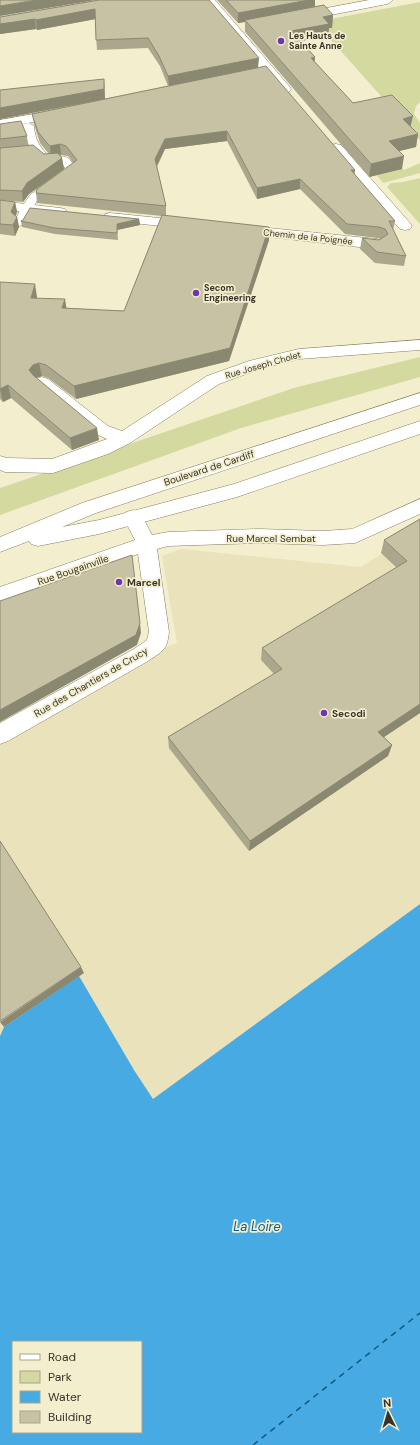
<svg xmlns="http://www.w3.org/2000/svg" width="420" height="1445" viewBox="0 0 420 1445" font-family="'DM Sans',sans-serif">
  <style>
    .built { fill: #e9e2bb }
    .green { fill: #d4d9a0 }
    .water { fill: #48aae2; fill-rule: evenodd }
    .lines { fill: none; stroke-linecap: round; stroke-linejoin: round }
    .ferry { stroke: #115b81; stroke-width: 1.5; stroke-dasharray: 6 5; stroke-linecap: butt }
    .service-casing { stroke: #847f62; stroke-width: 1 }
    .minor-casing { stroke: #847f62; stroke-width: 1 }
    .primary-casing { stroke: #847f62; stroke-width: 1 }
    .service { fill: #fff; fill-rule: evenodd }
    .minor { fill: #fff; fill-rule: evenodd }
    .primary { fill: #fff; fill-rule: evenodd }
    .wall { fill: #aba78c }
    .shaded-wall { fill: #8b8872 }
    .building { fill: #c7c2a3; stroke: #8b8872 }
    .poi-dot { fill: #7037ad; stroke: #f3eece; stroke-width: 1.5 }
    .labels { text-anchor: middle; dominant-baseline: central; stroke-width: 3.5; stroke-linejoin: round; paint-order: stroke }
    .far-poi-label { font-size: 9px; font-weight: bold; fill: #373529; stroke: #f3eece; text-anchor: start }
    .far-street-label { font-size: 9px; fill: #373529; stroke: #f3eece }
    .street-label { font-size: 10px; fill: #373529; stroke: #f3eece }
    .poi-label { font-size: 10px; font-weight: bold; fill: #373529; stroke: #f3eece; text-anchor: start }
    .near-water-label { font-size: 13px; font-style: italic; fill: #115b81; stroke: #f3eece }
  </style>
  <rect width="100%" height="100%" fill="#f3eece"/>
  <!-- built -->
  <path class="built" d="M 420,531 L 420,904 L 153,1100 L 134,1070 L 4,1027 L 0,1036 L 0,738 L 152,652 L 177,643 L 162,556 L 181,549 L 360,567 Z"/>
  <!-- green -->
  <path class="green" d="M 420,2 L 420,102 L 416,106 L 414,114 L 420,123 L 420,140 L 315,22 Z
    M 420,163 L 420,173 L 383,183 L 374,172 L 400,167 L 404,170 Z
    M 420,178 L 420,224 L 387,187 L 391,183 L 403,182 Z
    M 420,357 L 420,377 L 241,428 L 0,515 L 0,488 L 297,387 Z"/>
  <!-- water -->
  <path class="water" d="M 420,904 L 420,1445 L 0,1445 L 0,1036 L 4,1027 L 79,976 L 134,1070 L 153,1099 ZM 13,1342 L 141,1342 L 141,1432 L 13,1432 Z"/>
  <g class="lines">
    <!-- ferry -->
    <path class="ferry" d="M 253,1445 L 420,1313"/>
    <defs>
      <path id="service" d="M 29,123 L 34,126 C 35,140 40,148 51,158 C 68,154 68,157 77,170 L 38,199 L 23,225 L 19,226 L 14,223 L 21,208 L 30,195 L 66,169 L 60,162 C 57,162 51,164 47,164 C 35,161 26,141 24,130 L 0,133 L 0,127 Z"/>
      <path id="minor" d="M 203,0 L 215,0 L 289,86 L 291,89 L 289,92 L 279,92 Z
        M 369,0 L 393,0 L 391,2 L 387,4 L 300,21 L 296,20 L 294,17 L 296,14 L 300,13 Z
        M 62,109 L 67,110 L 69,113 L 67,116 L 0,128 L 0,120 Z
        M 336,144 L 341,145 L 410,223 L 412,226 L 410,229 L 405,230 L 400,229 L 331,151 L 329,148 L 331,145 Z
        M 0,201 L 60,208 L 65,209 L 67,212 L 65,215 L 60,216 L 0,209 Z
        M 110,213 L 189,221 L 194,222 L 196,225 L 194,228 L 189,229 L 105,220 L 103,217 L 105,214 Z
        M 239,225 L 377,239 L 382,241 L 385,244 L 382,247 L 377,249 L 234,233 L 231,230 L 234,227 Z
        M 420,340 L 420,350 L 299,359 L 260,369 L 219,384 L 130,443 L 108,454 L 53,473 L 5,472 L 0,470 L 0,456 L 7,458 L 52,459 L 107,439 L 96,434 L 36,387 L 33,383 L 36,379 L 42,377 L 48,379 L 108,426 L 122,431 L 207,376 L 249,361 L 299,349 Z
        M 420,499 L 420,514 L 355,543 L 323,545 L 259,543 L 168,546 L 157,549 L 169,632 C 167,650 163,651 148,661 L 8,741 L 0,744 L 0,723 L 134,649 L 147,640 L 149,632 L 138,554 L 0,603 L 0,587 L 135,540 L 123,517 L 126,512 L 133,510 L 140,512 L 152,535 L 168,532 L 259,529 L 323,531 L 352,529 Z"/>
      <path id="primary" d="M 420,393 L 420,405 L 96,513 L 62,527 L 99,520 L 234,484 L 420,421 L 420,434 L 237,497 L 99,534 L 38,546 L 31,544 L 29,541 L 0,552 L 0,537 L 82,503 Z"/>
    </defs>
    <!-- service casing -->
    <use href="#service" class="service-casing"/>
    <!-- minor casing -->
    <use href="#minor" class="minor-casing"/>
    <!-- primary casing -->
    <use href="#primary" class="primary-casing"/>
    <!-- service -->
    <use href="#service" class="service"/>
    <!-- minor -->
    <use href="#minor" class="minor"/>
    <!-- primary -->
    <use href="#primary" class="primary"/>
  </g>
  <!-- wall -->
  <path class="wall" d="M 99,0 L 258,68 L 355,170 L 354,174 L 395,221 L 393,230 L 406,256 L 404,266 L 375,263 L 360,249 L 362,238 L 379,240 L 381,239 L 377,238 L 345,234 L 300,189 L 257,199 L 227,141 L 165,149 L 157,167 L 166,206 L 166,216 L 269,227 L 269,240 L 229,361 L 76,399 L 48,378 L 42,376 L 36,378 L 99,440 L 72,450 L 11,398 L 3,402 L 0,399 L 0,282 L 37,297 L 37,298 L 66,308 L 124,311 L 162,216 L 37,203 L 36,193 L 73,163 L 68,156 L 61,155 L 60,155 L 62,158 L 64,169 L 29,194 L 23,202 L 0,200 L 0,124 L 27,136 L 28,146 L 44,154 L 49,154 L 40,143 L 34,124 L 32,114 L 85,103 L 0,119 L 0,90 L 104,79 L 105,99 L 168,86 L 160,66 L 148,48 L 97,50 L 95,19 L 37,30 L 36,29 L 0,34 L 0,17 Z
    M 217,0 L 315,0 L 315,7 L 333,15 L 332,28 L 329,28 L 328,36 L 301,41 L 315,57 L 315,62 L 353,103 L 411,127 L 418,134 L 416,147 L 399,151 L 402,169 L 369,177 L 245,32 L 245,22 L 238,23 Z
    M 0,200 L 15,202 L 17,212 L 16,216 L 17,217 L 19,227 L 15,236 L 0,234 Z
    M 139,219 L 140,225 L 117,230 L 118,240 L 55,234 L 22,227 L 21,221 Z
    M 420,519 L 420,713 L 384,737 L 392,745 L 388,756 L 249,851 L 169,748 L 168,737 L 274,674 L 261,660 L 262,648 L 397,568 L 381,553 L 384,540 Z"/>
  <!-- shaded-wall -->
  <path class="shaded-wall" d="M 37,0 L 96,0 L 0,16 L 0,6 Z
    M 309,0 L 315,0 L 315,9 L 245,20 L 245,22 L 238,23 L 238,13 Z
    M 95,9 L 96,19 L 37,30 L 36,20 Z
    M 333,15 L 332,28 L 329,28 L 328,36 L 290,43 L 291,31 L 323,17 Z
    M 35,19 L 36,29 L 0,34 L 0,24 Z
    M 315,57 L 314,69 L 311,58 Z
    M 259,58 L 258,68 L 169,86 L 168,76 Z
    M 104,79 L 105,99 L 0,119 L 0,108 Z
    M 413,116 L 410,129 L 403,119 Z
    M 227,131 L 227,141 L 165,149 L 155,169 L 155,159 L 165,139 Z
    M 418,134 L 416,147 L 387,154 L 389,141 Z
    M 60,144 L 61,155 L 51,156 L 50,146 Z
    M 404,156 L 402,169 L 369,177 L 371,164 Z
    M 62,158 L 64,169 L 29,194 L 23,202 L 22,191 L 27,183 Z
    M 351,170 L 355,170 L 353,180 Z
    M 300,179 L 300,189 L 257,199 L 257,188 Z
    M 15,202 L 17,212 L 13,222 L 11,212 Z
    M 17,217 L 19,227 L 15,236 L 13,225 Z
    M 139,219 L 140,225 L 117,230 L 118,240 L 117,224 Z
    M 269,227 L 269,240 L 229,361 L 76,399 L 74,386 Z
    M 35,284 L 37,297 L 33,311 L 31,298 Z
    M 65,299 L 67,311 L 62,308 Z
    M 39,363 L 42,376 L 36,378 L 32,383 L 29,370 L 33,365 Z
    M 8,385 L 11,398 L 3,402 L 0,389 Z
    M 97,428 L 99,440 L 72,450 L 70,438 Z
    M 140,623 L 141,633 L 137,645 L 0,722 L 0,710 Z
    M 420,704 L 420,713 L 375,743 L 378,732 Z
    M 392,745 L 388,756 L 249,851 L 250,841 Z
    M 81,967 L 84,973 L 4,1027 L 0,1022 Z"/>
  <!-- building -->
  <path class="building" d="M 0,0 L 37,0 L 0,6 Z
    M 99,0 L 209,0 L 259,58 L 168,76 L 159,56 L 148,38 L 96,40 L 95,9 L 36,20 L 35,19 L 0,24 L 0,17 Z
    M 226,0 L 309,0 L 238,13 Z
    M 324,5 L 333,15 L 323,17 L 329,24 L 291,31 L 315,57 L 311,58 L 353,103 L 392,95 L 413,116 L 403,119 L 418,134 L 389,141 L 404,156 L 371,164 L 245,20 Z
    M 266,66 L 355,170 L 351,170 L 395,221 L 389,221 L 406,256 L 377,252 L 362,238 L 379,240 L 388,234 L 385,229 L 379,227 L 347,224 L 300,179 L 257,188 L 227,131 L 165,139 L 155,159 L 166,206 L 36,193 L 37,189 L 77,160 L 66,146 L 60,144 L 50,146 L 47,143 L 38,132 L 32,114 Z
    M 104,79 L 104,89 L 0,108 L 0,90 Z
    M 21,121 L 27,136 L 0,139 L 0,124 Z
    M 33,145 L 44,154 L 58,153 L 62,158 L 27,183 L 22,191 L 0,190 L 0,148 Z
    M 0,200 L 15,202 L 11,212 L 17,217 L 13,225 L 0,224 Z
    M 30,208 L 139,219 L 117,224 L 117,233 L 54,228 L 21,221 L 23,220 Z
    M 162,215 L 269,227 L 230,348 L 74,386 L 46,365 L 39,363 L 33,365 L 29,370 L 33,375 L 97,428 L 70,438 L 8,385 L 0,389 L 0,282 L 35,284 L 31,298 L 65,299 L 62,308 L 124,311 Z
    M 420,519 L 420,704 L 378,732 L 392,745 L 250,841 L 168,737 L 282,669 L 262,648 L 407,561 L 384,540 Z
    M 132,555 L 140,623 L 136,635 L 0,710 L 0,601 Z
    M 0,841 L 81,967 L 0,1021 Z"/>
  <!-- markers -->
  <g class="poi-dot">
    <circle cx="281" cy="41" r="4"/>
    <circle cx="196" cy="293" r="4"/>
    <circle cx="119" cy="582" r="4"/>
    <circle cx="324" cy="713" r="4"/>
  </g>
  <g class="labels">
    <!-- far-poi labels -->
    <g class="far-poi-label">
      <text x="289" y="36">Les Hauts de<tspan x="289" dy="10">Sainte Anne</tspan></text>
      <text x="204" y="288">Secom<tspan x="204" dy="10">Engineering</tspan></text>
    </g>
    <!-- far-street labels -->
    <g class="far-street-label">
      <text transform="translate(308 237) rotate(6)">Chemin de la Poignée</text>
      <text transform="translate(263 365) rotate(-16)">Rue Joseph Cholet</text>
    </g>
    <!-- street labels -->
    <g class="street-label">
      <text transform="translate(209 468) rotate(-18)">Boulevard de Cardiff</text>
      <text x="271" y="538">Rue Marcel Sembat</text>
      <text transform="translate(73 570) rotate(-19)">Rue Bougainville</text>
      <text transform="translate(91 682) rotate(-30)">Rue des Chantiers de Crucy</text>
    </g>
    <!-- poi labels -->
    <g class="poi-label">
      <text x="127" y="582">Marcel</text>
      <text x="332" y="713">Secodi</text>
    </g>
    <!-- near-water labels -->
    <g class="near-water-label">
      <text x="257" y="1226">La Loire</text>
    </g>
  </g>
  <!-- legend -->
  <rect x="12" y="1341" width="130" height="92" fill="#f3eece" stroke="#a8a48c"/>
  <rect x="20" y="1354" width="20" height="6" fill="#ffffff" stroke="#a8a48c"/>
  <text x="48" y="1361" font-size="12" fill="#373529">Road</text>
  <rect x="20" y="1371" width="20" height="12" fill="#d4d9a0" stroke="#a8a48c"/>
  <text x="48" y="1381" font-size="12" fill="#373529">Park</text>
  <rect x="20" y="1391" width="20" height="12" fill="#48aae2" stroke="#a8a48c"/>
  <text x="48" y="1401" font-size="12" fill="#373529">Water</text>
  <rect x="20" y="1411" width="20" height="12" fill="#c7c2a3" stroke="#a8a48c"/>
  <text x="48" y="1421" font-size="12" fill="#373529">Building</text>
  <!-- north arrow -->
  <g transform="translate(388 1413) rotate(355)" stroke="#f3eece" stroke-width="3" paint-order="stroke">
  <path d="M0-3L7 15L0 10L-7 15Z" fill="#373529"/>
  <text y="-6" font-size="11" font-weight="bold" text-anchor="middle" fill="#373529">N</text>
  </g>
</svg>
